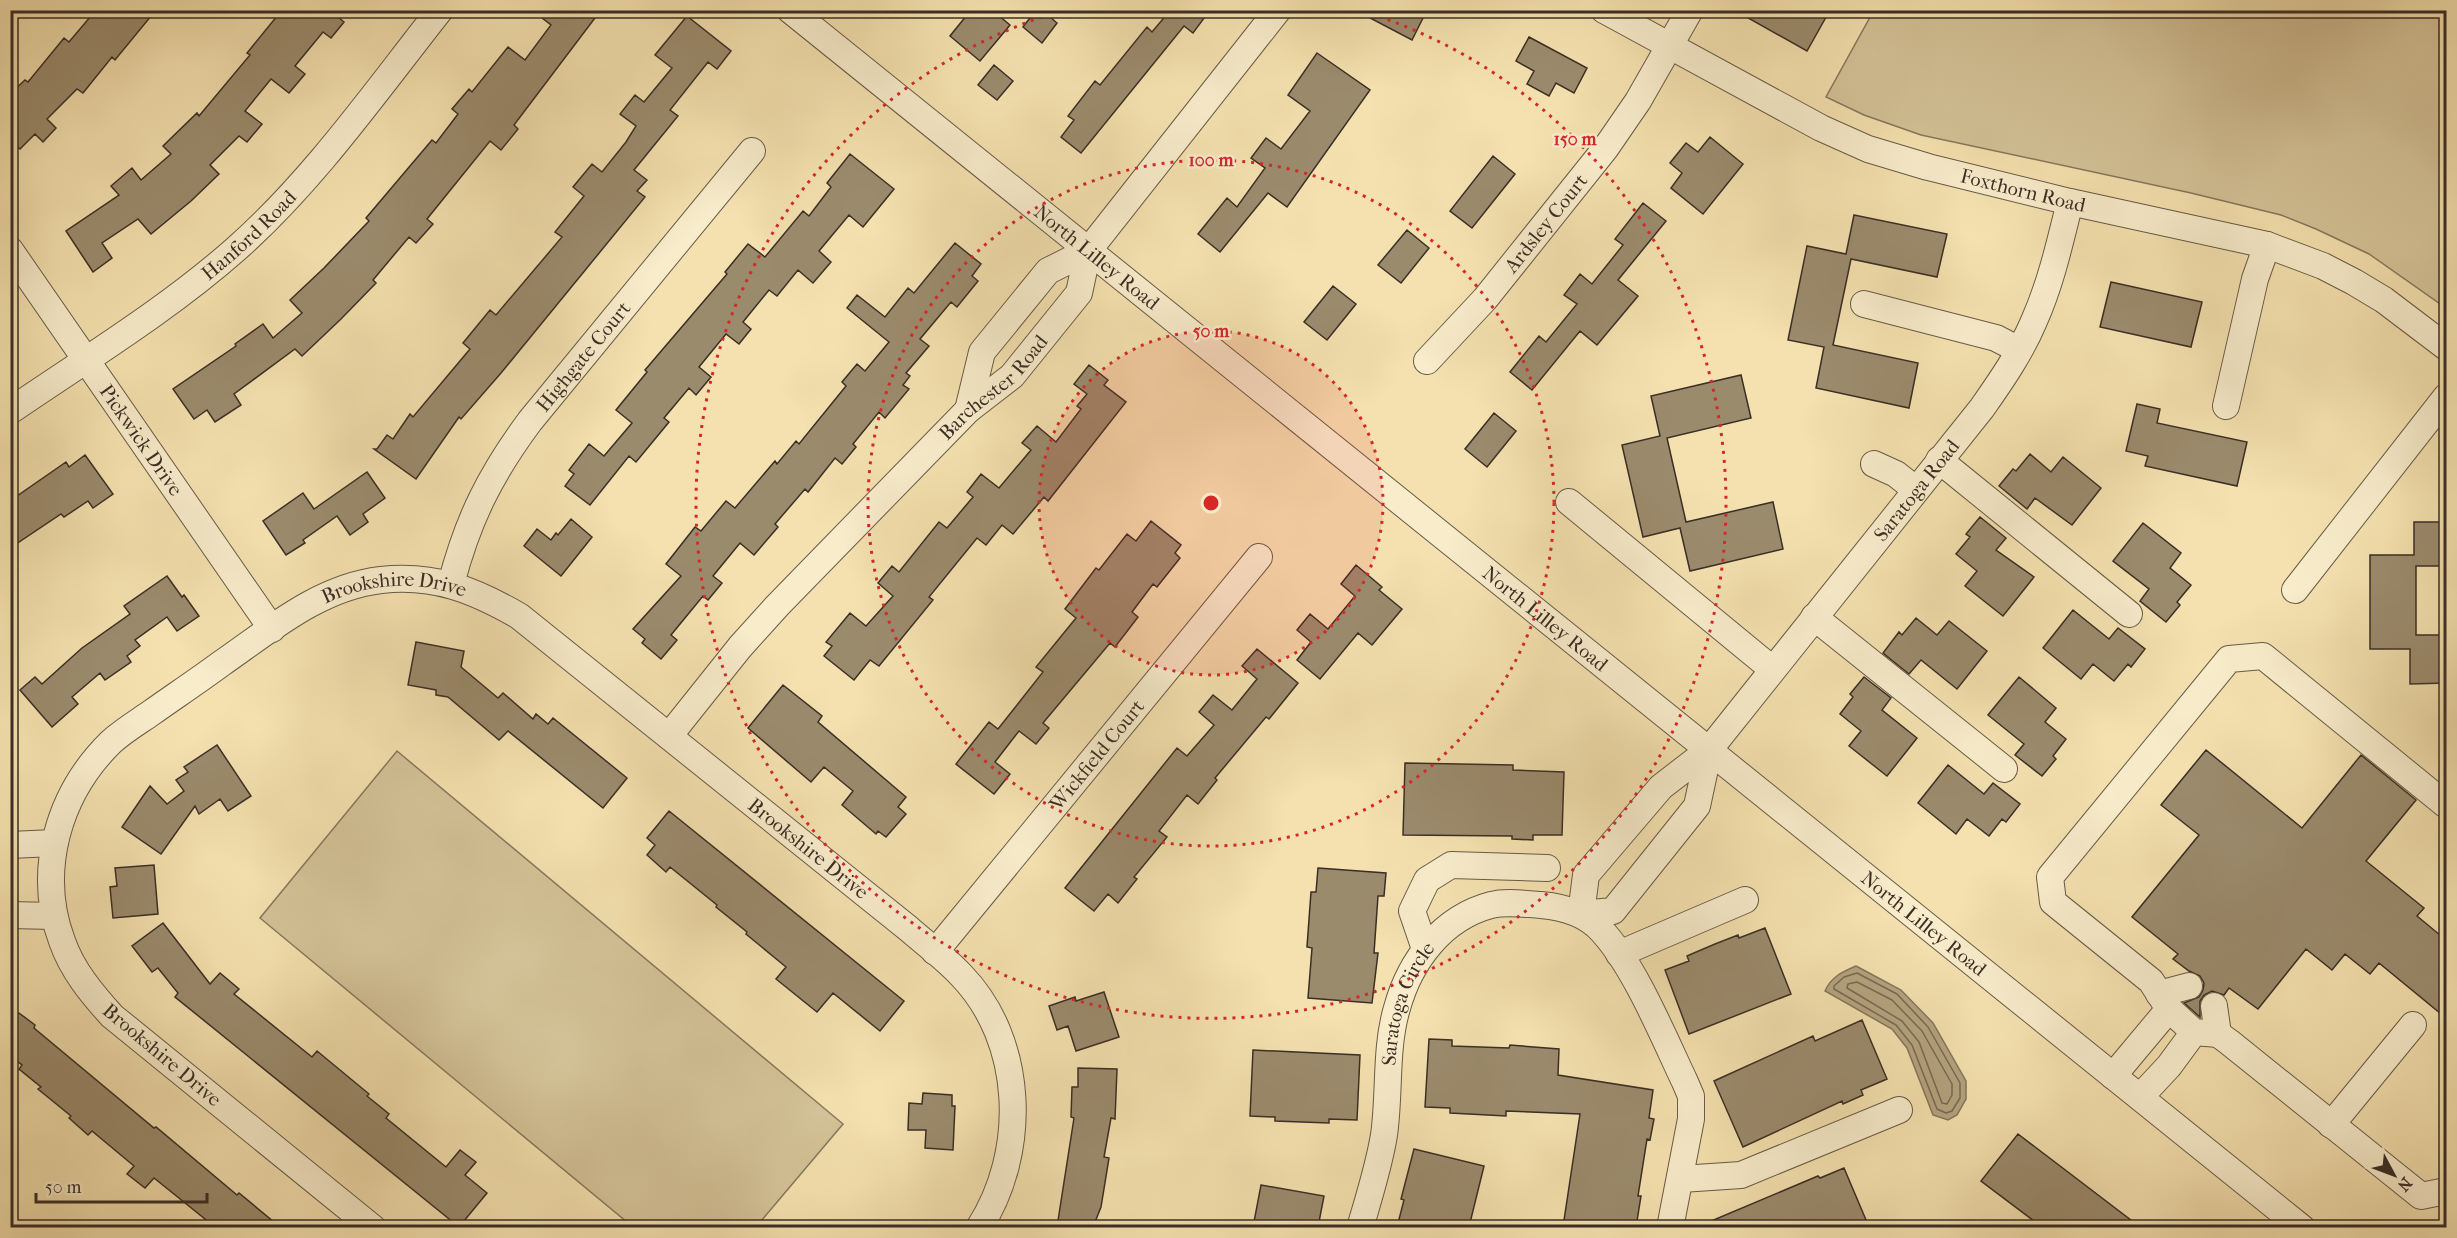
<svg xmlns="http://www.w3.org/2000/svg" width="2457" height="1238" viewBox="0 0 2457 1238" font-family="'IM FELL French Canon',serif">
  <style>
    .green { fill: #d4c398; stroke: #87785f; stroke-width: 1.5 }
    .water { fill: #b5a480; stroke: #84755c; stroke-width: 1.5 }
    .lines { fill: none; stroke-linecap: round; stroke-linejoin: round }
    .shore { stroke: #786953; stroke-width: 1.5 }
    .building { fill: #9b8b6d; stroke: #3a2e26; stroke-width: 1.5 }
    .minor-casing { stroke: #685b48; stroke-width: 28 }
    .minor { stroke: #f8eccb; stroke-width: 26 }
    .ring { fill: none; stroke: #d62828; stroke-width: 3; stroke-dasharray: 3 6 }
    .labels { text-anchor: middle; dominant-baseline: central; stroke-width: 5; stroke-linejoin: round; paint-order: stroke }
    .street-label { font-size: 20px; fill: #3a2e26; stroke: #f8eccb }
    .centre { fill: #d62828; stroke: #f8eccb; stroke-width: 3 }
    .ring-label { font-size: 18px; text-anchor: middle; font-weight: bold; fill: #d62828; stroke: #f8eccb; stroke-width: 5; stroke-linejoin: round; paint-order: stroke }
  </style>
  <rect width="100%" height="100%" fill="#f4e1af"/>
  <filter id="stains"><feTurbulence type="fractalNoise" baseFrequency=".00333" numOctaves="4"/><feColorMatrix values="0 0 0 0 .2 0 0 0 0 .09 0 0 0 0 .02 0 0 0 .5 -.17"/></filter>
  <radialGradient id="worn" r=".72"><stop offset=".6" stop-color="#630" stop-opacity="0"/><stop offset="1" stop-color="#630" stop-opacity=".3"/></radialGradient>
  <!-- green -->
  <path class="green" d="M 1874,10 L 2446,11 L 2446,308 L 2369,254 L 2316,229 L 2281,215 L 2191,193 L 1921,135 L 1864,115 L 1826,97 Z
    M 397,751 L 843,1124 L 756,1227 L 633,1227 L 260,918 Z"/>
  <!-- water -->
  <path class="water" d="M 1856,966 L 1901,990 L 1933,1023 L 1966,1081 L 1966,1099 L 1957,1115 L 1948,1120 L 1933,1115 L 1907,1048 L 1892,1029 L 1825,991 C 1831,977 1842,972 1856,966 Z"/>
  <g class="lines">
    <!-- shore -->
    <path class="shore" d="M 1857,973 L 1897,994 L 1928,1027 L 1960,1083 L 1960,1098 L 1952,1111 L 1946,1113 L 1937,1109 L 1912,1045 L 1896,1025 L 1834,989 L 1834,986 L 1844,977 Z
      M 1857,982 L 1892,1000 L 1922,1031 L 1952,1084 L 1952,1095 L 1947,1104 L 1942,1103 L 1919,1042 L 1902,1021 L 1847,988 L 1848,984 Z"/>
  </g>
  <!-- building -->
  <path class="building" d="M 96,10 L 156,10 L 115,60 L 112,57 L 83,93 L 77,89 L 47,119 L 56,128 L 43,142 L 35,134 L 20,149 L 10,140 L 10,94 L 25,80 L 28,82 L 64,38 L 69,42 Z
    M 282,10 L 330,10 L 344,22 L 331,38 L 323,32 L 295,66 L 305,74 L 289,93 L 271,79 L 245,111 L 262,124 L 247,142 L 239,136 L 210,165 L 219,174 L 191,201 L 151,234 L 138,219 L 102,243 L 112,258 L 93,272 L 66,231 L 119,195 L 111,186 L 132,168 L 141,180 L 171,154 L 163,146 L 197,113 L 199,116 L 250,55 L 247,53 Z
    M 532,10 L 601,10 L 514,125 L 518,129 L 501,150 L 490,141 L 427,219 L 433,224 L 416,243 L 409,237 L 373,280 L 376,283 L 341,319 L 302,356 L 295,349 L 234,394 L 241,405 L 215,422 L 207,410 L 194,419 L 173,389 L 236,346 L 235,344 L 263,324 L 273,338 L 302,313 L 290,300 L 324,268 L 369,221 L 366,218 L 432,140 L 436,143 L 458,114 L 452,109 L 469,89 L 472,92 L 508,47 L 525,60 L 551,25 Z
    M 971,10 L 992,10 L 1010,25 L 980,61 L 950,36 Z
    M 1036,10 L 1042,10 L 1057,23 L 1042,43 L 1023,27 Z
    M 1165,10 L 1210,10 L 1193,33 L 1184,26 L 1081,153 L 1061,137 L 1074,120 L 1068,116 L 1095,81 L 1100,85 L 1147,27 L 1152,32 L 1168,13 Z
    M 1355,10 L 1427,10 L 1412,40 Z
    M 1734,10 L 1830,10 L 1807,51 Z
    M 687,16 L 731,51 L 717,69 L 708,62 L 670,110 L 678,116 L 634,170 L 647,180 L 637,191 L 645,197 L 501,373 L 461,419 L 459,417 L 416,479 L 374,449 L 377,449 L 387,435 L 393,439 L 410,414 L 413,417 L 470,349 L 463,343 L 490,310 L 496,315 L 562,237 L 555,232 L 584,196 L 573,187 L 592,164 L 602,172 L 626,142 L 636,126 L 620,114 L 635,95 L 644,102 L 672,68 L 655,55 Z
    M 1529,37 L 1587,68 L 1574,93 L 1556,83 L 1549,96 L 1527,84 L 1534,71 L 1516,61 Z
    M 1317,53 L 1370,90 L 1287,207 L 1268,193 L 1220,252 L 1198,234 L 1227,198 L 1237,207 L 1265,168 L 1251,158 L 1266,138 L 1281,149 L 1310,111 L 1288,95 Z
    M 994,65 L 1013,81 L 997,100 L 978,85 Z
    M 1710,137 L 1743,164 L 1703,214 L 1671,188 L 1682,173 L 1670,163 L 1686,143 L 1698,152 Z
    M 850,154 L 894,189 L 863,227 L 849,215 L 819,251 L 831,262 L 813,283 L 798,270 L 777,296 L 769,290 L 743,322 L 751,329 L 739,344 L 726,334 L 699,367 L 711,377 L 696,395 L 689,388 L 664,418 L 669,422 L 636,462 L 629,456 L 590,505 L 565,486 L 574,474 L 569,470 L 589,444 L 604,456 L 632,423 L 616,410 L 647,372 L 645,370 L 727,274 L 725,272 L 748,244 L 765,257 L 803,211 L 809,216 L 831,187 L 827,183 Z
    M 1493,156 L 1515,174 L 1472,228 L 1450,211 Z
    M 1643,203 L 1666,221 L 1618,280 L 1638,296 L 1597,345 L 1580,331 L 1532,390 L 1510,372 L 1539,336 L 1546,342 L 1577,304 L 1564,295 L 1580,274 L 1592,284 L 1623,245 L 1615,239 Z
    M 1854,215 L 1947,234 L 1937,277 L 1851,259 L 1833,345 L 1918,363 L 1909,408 L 1816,388 L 1824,347 L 1788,340 L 1807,246 L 1846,254 Z
    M 1407,230 L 1429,248 L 1401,283 L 1378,265 Z
    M 955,243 L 981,264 L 972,276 L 978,281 L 957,307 L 951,302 L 920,339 L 929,346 L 906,373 L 910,376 L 903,385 L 909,389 L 885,418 L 879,412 L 853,444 L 856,447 L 842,464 L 835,458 L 808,492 L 805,489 L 775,524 L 778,527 L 754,555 L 740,543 L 713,576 L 722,583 L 708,600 L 703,596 L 671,635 L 677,640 L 661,659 L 642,643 L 645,639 L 633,629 L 681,576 L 666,564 L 695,527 L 701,531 L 726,501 L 735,508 L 775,461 L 777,464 L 796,441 L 799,444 L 846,386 L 842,382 L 857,364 L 865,371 L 889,342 L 847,308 L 857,295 L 885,317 L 908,288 L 914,293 Z
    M 2111,282 L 2202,302 L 2191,347 L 2100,327 Z
    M 1333,286 L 1356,304 L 1327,340 L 1304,322 Z
    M 1089,365 L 1108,380 L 1104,385 L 1126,402 L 1048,501 L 1044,497 L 1013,534 L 1002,525 L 986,545 L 977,538 L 929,597 L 933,600 L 879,666 L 870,660 L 854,680 L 824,656 L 832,646 L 826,642 L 850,613 L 866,626 L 893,596 L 878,583 L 892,566 L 899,572 L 939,522 L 947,528 L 973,497 L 967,492 L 981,474 L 999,488 L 1031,450 L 1022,443 L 1037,426 L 1056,442 L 1081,409 L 1077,406 L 1087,394 L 1074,384 Z
    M 1741,375 L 1751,418 L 1667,438 L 1686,522 L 1773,502 L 1783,549 L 1690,571 L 1680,528 L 1643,537 L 1622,445 L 1660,436 L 1651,396 Z
    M 2137,404 L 2160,409 L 2157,423 L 2247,442 L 2237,486 L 2145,466 L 2148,456 L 2126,451 Z
    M 1494,413 L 1516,431 L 1487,467 L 1465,449 Z
    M 2030,454 L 2051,472 L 2063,457 L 2101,488 L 2072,525 L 2035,498 L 2027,509 L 1999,486 L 2013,469 L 2016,471 Z
    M 85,455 L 113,494 L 93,508 L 88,501 L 64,517 L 61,514 L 10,548 L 10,501 L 66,462 L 69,467 Z
    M 367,472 L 385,498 L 363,514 L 368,522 L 350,535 L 337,516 L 303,540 L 305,543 L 286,555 L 263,521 L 303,493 L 314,509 Z
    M 1980,517 L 2006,538 L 1996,550 L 2034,577 L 2003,616 L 1965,586 L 1977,571 L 1956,554 L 1970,537 L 1966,534 Z
    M 571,519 L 592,537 L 561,576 L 524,546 L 537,529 L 551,540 L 556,533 L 558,535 Z
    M 1151,521 L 1181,545 L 1175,553 L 1180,558 L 1157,587 L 1153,584 L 1132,612 L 1138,617 L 1115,647 L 1110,643 L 1043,723 L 1049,728 L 1036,744 L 1019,731 L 995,762 L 1010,774 L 994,794 L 956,764 L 989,722 L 998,729 L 1043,672 L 1036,667 L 1076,618 L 1065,609 L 1096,568 L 1099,570 L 1127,534 L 1136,541 Z
    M 2414,522 L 2446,522 L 2446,566 L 2416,566 L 2416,635 L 2446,635 L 2446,683 L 2410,684 L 2410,649 L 2370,649 L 2370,555 L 2414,555 Z
    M 2143,523 L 2181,553 L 2170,568 L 2191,585 L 2177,602 L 2180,605 L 2166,622 L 2140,601 L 2149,589 L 2113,561 Z
    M 1356,565 L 1382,587 L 1379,590 L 1402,609 L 1372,645 L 1358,633 L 1320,679 L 1297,660 L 1311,642 L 1297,630 L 1310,614 L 1328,629 L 1355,596 L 1341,584 Z
    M 167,576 L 182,597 L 184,595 L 199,616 L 177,631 L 167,617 L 135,640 L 140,646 L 127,656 L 131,662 L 105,680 L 100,673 L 72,697 L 78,704 L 52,727 L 20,690 L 35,677 L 42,684 L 82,648 L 130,614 L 124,606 Z
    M 2073,610 L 2109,639 L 2118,628 L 2145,649 L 2131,667 L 2128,664 L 2114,681 L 2093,664 L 2081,679 L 2043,648 Z
    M 1916,618 L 1937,635 L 1949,621 L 1987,651 L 1957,689 L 1921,660 L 1909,674 L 1883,653 L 1899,632 L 1902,635 Z
    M 416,642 L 464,651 L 461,667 L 498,698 L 503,693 L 533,719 L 536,714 L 548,724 L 553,718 L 627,778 L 603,808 L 508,731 L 499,740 L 448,697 L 436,695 L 436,690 L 408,685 Z
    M 1257,649 L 1298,683 L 1269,719 L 1266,717 L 1215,778 L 1217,780 L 1198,804 L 1187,795 L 1159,831 L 1167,837 L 1134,877 L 1137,879 L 1118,903 L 1108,894 L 1094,911 L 1065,888 L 1177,748 L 1187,756 L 1214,725 L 1199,712 L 1213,695 L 1232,710 L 1257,679 L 1242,666 Z
    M 1864,677 L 1891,698 L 1882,710 L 1917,738 L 1887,776 L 1849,746 L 1861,731 L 1840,714 L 1853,697 L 1850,694 Z
    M 2019,677 L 2056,708 L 2045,722 L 2066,739 L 2053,756 L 2056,759 L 2042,776 L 2015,755 L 2024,744 L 1988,715 Z
    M 783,685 L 822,716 L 818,722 L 906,797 L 898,807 L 906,814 L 886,837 L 878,831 L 876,834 L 842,805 L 853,791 L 824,767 L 811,782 L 748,728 Z
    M 217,745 L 251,796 L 228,811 L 220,799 L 199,814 L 195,806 L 161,854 L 122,827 L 150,786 L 167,804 L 184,791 L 176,780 L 188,772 L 184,767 Z
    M 2206,750 L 2302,828 L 2361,755 L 2416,800 L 2366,861 L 2424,908 L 2417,916 L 2446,940 L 2446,1018 L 2379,963 L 2370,974 L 2345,954 L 2332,970 L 2306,949 L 2258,1009 L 2229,988 L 2224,995 L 2212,991 L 2204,995 L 2200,1001 L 2200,1017 L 2184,1003 L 2199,997 L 2203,990 L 2204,983 L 2200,976 L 2189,971 L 2173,959 L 2178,954 L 2132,917 L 2199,835 L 2161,805 Z
    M 1405,763 L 1513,765 L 1513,770 L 1564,772 L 1562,835 L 1533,835 L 1533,840 L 1512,839 L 1512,836 L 1403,835 Z
    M 1948,765 L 1984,794 L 1993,783 L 2020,804 L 2006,822 L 2002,819 L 1989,836 L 1967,819 L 1956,834 L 1918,803 Z
    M 669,811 L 904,1001 L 880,1031 L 833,993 L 817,1012 L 776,979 L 786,967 L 746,934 L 747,932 L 716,907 L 717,905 L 670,867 L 666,872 L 647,855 L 655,845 L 647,838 Z
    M 154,865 L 158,914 L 113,918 L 110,887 L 117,886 L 115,868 Z
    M 1318,868 L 1386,873 L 1384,896 L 1378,896 L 1374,953 L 1378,953 L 1372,1003 L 1308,998 L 1312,948 L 1307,947 L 1311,892 L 1316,892 Z
    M 163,923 L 210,984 L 220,973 L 239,989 L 234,994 L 312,1057 L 317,1051 L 369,1094 L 367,1096 L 389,1114 L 386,1118 L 446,1167 L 460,1150 L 476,1162 L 465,1175 L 487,1193 L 459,1227 L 175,997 L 178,993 L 158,968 L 152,972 L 132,946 Z
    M 1765,928 L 1791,994 L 1689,1034 L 1665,970 L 1689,961 L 1687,956 L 1715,944 L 1738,935 L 1739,938 Z
    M 1104,992 L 1119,1037 L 1076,1051 L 1068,1026 L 1057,1030 L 1049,1006 L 1075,997 L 1076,1001 Z
    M 19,1013 L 35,1025 L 34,1028 L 154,1128 L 156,1127 L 237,1195 L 239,1193 L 280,1227 L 215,1227 L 154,1178 L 145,1188 L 127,1174 L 134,1166 L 92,1131 L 88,1135 L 69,1118 L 71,1116 L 38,1089 L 41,1087 L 19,1069 L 22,1065 L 10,1056 L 10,1023 Z
    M 1862,1020 L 1887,1079 L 1861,1090 L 1863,1095 L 1843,1104 L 1842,1101 L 1743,1147 L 1714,1081 L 1813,1036 L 1815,1041 Z
    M 1429,1039 L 1452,1040 L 1452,1046 L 1509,1048 L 1510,1045 L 1559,1049 L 1558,1075 L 1653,1090 L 1649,1118 L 1654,1119 L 1650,1140 L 1647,1139 L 1638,1196 L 1641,1196 L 1636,1227 L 1563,1227 L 1580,1114 L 1506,1111 L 1506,1116 L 1450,1113 L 1450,1108 L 1425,1107 Z
    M 1253,1050 L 1360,1055 L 1357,1120 L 1329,1119 L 1329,1123 L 1275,1121 L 1275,1117 L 1250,1116 Z
    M 1078,1068 L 1117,1069 L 1115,1119 L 1111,1118 L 1104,1157 L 1109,1158 L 1101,1207 L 1093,1227 L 1057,1227 L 1074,1118 L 1071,1117 L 1072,1087 L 1078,1087 Z
    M 923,1093 L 952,1095 L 952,1106 L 955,1106 L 953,1150 L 925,1148 L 926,1130 L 908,1130 L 909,1103 L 922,1104 Z
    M 2018,1134 L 2140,1227 L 2042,1227 L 1981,1181 Z
    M 1414,1149 L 1484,1166 L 1469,1227 L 1397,1227 L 1404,1200 L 1401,1199 Z
    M 1844,1168 L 1869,1227 L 1697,1227 L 1818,1176 L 1820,1178 Z
    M 1261,1185 L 1324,1196 L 1318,1227 L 1253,1227 Z"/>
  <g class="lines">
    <defs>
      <g id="minor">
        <path id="s1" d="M 790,10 L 2302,1228"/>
        <path id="s2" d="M 1604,10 L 1821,128 L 1868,149 L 1928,167 L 2070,202 L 2267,245 L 2323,266 L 2354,282 L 2384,300 L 2446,347"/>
        <path id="s3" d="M 10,250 L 272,629"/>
        <path d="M 1864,304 L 1996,338 L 2019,350"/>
        <path id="s4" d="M 1427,361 L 1485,299 L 1605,149 L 1638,101 L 1690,10"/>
        <path d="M 2226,406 L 2255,279 L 2267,245"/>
        <path d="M 968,410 L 982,352 L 1048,271 L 1088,251"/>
        <path id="s5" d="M 10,411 C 86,359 167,310 236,249 C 313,181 376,91 440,10"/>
        <path d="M 1939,460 L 2129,614"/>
        <path d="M 1874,464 L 1896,474 L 1915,489"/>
        <path d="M 1569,502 L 1772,669"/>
        <path id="s6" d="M 451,584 C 468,519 490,475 530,421 L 752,151"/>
        <path d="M 2295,590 L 2446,397"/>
        <path d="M 1814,617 L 2004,769"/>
        <path id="s7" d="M 669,736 L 740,647 L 777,606 L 968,410 L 1012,376 L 1079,293 L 1088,251 L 1278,10"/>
        <path d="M 2446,805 L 2263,656 L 2229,659 L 2050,877 L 2053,902 L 2151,981 L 2169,1009 L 2194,1032 L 2218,1034 L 2229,1042 L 2421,1196 L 2446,1191"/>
        <path d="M 10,845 L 54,843"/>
        <path id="s8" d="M 1581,914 L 1586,875 L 1661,787 L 1709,750 L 1982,408 C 2001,381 2021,352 2034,321 C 2051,283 2060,242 2070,202"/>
        <path d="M 1581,914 L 1613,911 L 1697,806 L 1709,750"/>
        <path d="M 10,915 L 54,916"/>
        <path d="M 1425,949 L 1412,911 L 1427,880 L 1451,865 L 1547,868"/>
        <path id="s9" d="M 935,952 L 1259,557"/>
        <path d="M 1619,954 L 1745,900"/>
        <path d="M 2159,994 L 2189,986"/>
        <path d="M 2214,1006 L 2218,1034"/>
        <path d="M 2113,1076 L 2169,1009"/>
        <path d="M 2140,1097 L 2169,1066 L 2194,1032"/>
        <path d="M 2331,1125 L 2413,1025"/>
        <path d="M 1681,1179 L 1741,1175 L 1899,1110"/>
        <path id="s10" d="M 373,1228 L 112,1016 C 92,994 72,970 62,941 C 36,871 58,794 111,742 C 123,731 138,722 151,713 C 175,696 199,680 222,663 C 271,629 320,587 381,580 C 434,574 474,590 519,616 L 909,929 C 926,944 945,958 961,975 C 1025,1041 1028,1152 979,1228"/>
        <path id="s11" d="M 1360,1228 C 1369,1197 1379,1166 1384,1135 C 1390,1093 1385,1048 1397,1008 C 1410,961 1442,918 1491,905 C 1507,901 1524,904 1541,905 C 1564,907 1586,913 1602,931 C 1635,967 1663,1036 1685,1082 L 1691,1096 L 1691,1119 L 1670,1228"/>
      </g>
    </defs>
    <!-- minor casing -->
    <use href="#minor" class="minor-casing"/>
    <!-- minor -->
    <use href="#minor" class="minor"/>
  </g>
  <!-- distance rings -->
  <circle cx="1211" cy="503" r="172" fill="#d62828" fill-opacity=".12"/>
  <g class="ring">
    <circle cx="1211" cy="503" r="172"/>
    <circle cx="1211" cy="503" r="343"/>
    <path d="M1362 11A515 515 0 1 1 1060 11"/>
  </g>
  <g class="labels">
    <!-- street labels -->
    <g class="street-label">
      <text stroke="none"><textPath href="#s2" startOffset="459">Foxthorn Road</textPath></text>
      <text stroke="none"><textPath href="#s4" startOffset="182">Ardsley Court</textPath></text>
      <text stroke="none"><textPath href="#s5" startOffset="297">Hanford Road</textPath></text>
      <text stroke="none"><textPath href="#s1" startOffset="394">North Lilley Road</textPath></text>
      <text stroke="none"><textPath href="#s6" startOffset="266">Highgate Court</textPath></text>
      <text stroke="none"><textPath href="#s7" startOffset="477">Barchester Road</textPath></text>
      <text stroke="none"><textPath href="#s3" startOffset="231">Pickwick Drive</textPath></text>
      <text stroke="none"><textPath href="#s8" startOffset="548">Saratoga Road</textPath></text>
      <text stroke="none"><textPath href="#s10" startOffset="974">Brookshire Drive</textPath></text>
      <text stroke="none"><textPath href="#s1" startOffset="970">North Lilley Road</textPath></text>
      <text stroke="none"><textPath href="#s9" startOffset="255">Wickfield Court</textPath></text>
      <text stroke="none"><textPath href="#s10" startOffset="1478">Brookshire Drive</textPath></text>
      <text stroke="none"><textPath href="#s1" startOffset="1456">North Lilley Road</textPath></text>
      <text stroke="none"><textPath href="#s11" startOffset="231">Saratoga Circle</textPath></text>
      <text transform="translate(162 1055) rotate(40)">Brookshire Drive</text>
    </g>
  </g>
  <circle cx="1211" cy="503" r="9" class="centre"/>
  <g class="ring-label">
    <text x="1575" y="145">150 m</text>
    <text x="1211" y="166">100 m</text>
    <text x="1211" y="337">50 m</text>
  </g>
  <!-- margin -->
  <rect width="2457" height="1238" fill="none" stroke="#f4e1af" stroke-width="36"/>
  <rect x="12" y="12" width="2433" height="1214" fill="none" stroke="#3a2e26" stroke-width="3"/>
  <rect x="18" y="18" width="2421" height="1202" fill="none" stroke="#3a2e26" stroke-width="1.5"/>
  <!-- north arrow -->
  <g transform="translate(2394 1175) rotate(131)" stroke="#f8eccb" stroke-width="4.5" paint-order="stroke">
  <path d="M0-4.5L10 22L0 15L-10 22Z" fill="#3a2e26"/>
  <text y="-9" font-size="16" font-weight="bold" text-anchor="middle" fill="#3a2e26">N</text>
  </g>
  <!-- scale -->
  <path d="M36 1193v9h171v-9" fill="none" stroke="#3a2e26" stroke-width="3"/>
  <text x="45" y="1193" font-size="18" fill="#3a2e26" stroke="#f8eccb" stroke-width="4.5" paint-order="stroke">50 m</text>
  <rect width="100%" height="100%" filter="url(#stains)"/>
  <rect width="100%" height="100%" fill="url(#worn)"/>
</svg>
